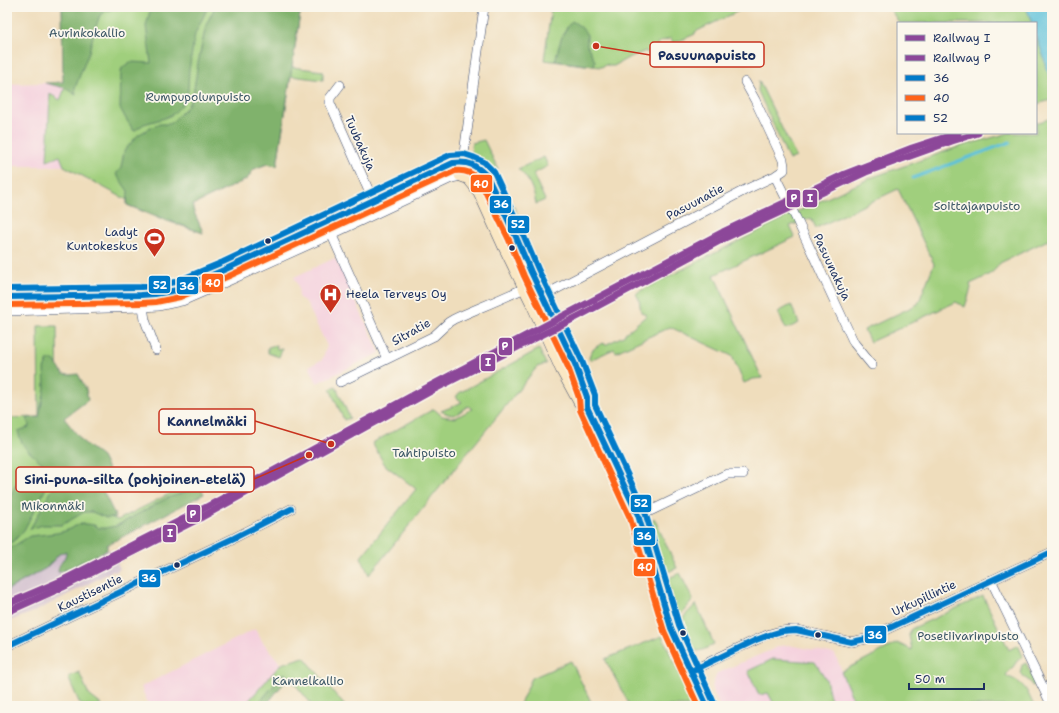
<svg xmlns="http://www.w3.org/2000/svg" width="1059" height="713" viewBox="0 0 1059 713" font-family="'Shantell Sans',sans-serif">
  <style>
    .built { fill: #f4cfdd }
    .industrial { fill: #d0bdcd }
    .green { fill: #a0cf7d; stroke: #5e7f6e }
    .forest { fill: #80b26c; stroke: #4e7065 }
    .water { fill: #5cc1da; stroke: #3c789c }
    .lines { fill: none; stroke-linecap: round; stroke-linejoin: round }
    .stream { stroke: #5cc1da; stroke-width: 3 }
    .minor-casing { stroke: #3b496c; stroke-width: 10 }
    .tertiary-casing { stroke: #3b496c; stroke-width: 12 }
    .secondary-casing { stroke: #3b496c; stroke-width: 14 }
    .minor { stroke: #fff; stroke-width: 9 }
    .tertiary { stroke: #fff; stroke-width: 11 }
    .secondary { stroke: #fae7c3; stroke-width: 13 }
    .bus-1-casing { stroke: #fbf7ec; stroke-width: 9 }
    .bus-2-casing { stroke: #fbf7ec; stroke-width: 9 }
    .bus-3-casing { stroke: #fbf7ec; stroke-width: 9 }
    .bus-1 { stroke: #007ac9; stroke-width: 6 }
    .bus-2 { stroke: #ff6319; stroke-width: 6 }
    .bus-3 { stroke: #007ac9; stroke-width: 6 }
    .rail-1-casing { stroke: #fbf7ec; stroke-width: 10 }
    .rail-2-casing { stroke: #fbf7ec; stroke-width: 10 }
    .rail-1 { stroke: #8c4799; stroke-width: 7 }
    .rail-2 { stroke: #8c4799; stroke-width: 7 }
    .bus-dot { fill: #1b2f5e; stroke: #fbf7ec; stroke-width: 1.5 }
    .labels { text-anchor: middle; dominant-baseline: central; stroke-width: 3.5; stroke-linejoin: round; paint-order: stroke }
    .park-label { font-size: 12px; fill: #3c5766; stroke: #fbf7ec }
    .street-label { font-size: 12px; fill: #1b2f5e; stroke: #fbf7ec }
    .poi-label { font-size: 12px; fill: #1b2f5e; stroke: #fbf7ec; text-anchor: end }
    .leader { fill: none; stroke: #c8321e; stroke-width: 1.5 }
    .callout-dot { fill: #c8321e; stroke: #fbf7ec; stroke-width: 1.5 }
    .callout { fill: #fbf7ec; stroke: #c8321e; stroke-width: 1.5 }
    .callout-label { font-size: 13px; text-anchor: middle; font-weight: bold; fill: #1b2f5e }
    .line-badge { stroke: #fbf7ec; stroke-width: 1.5 }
    .badge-label { font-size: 11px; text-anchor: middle; font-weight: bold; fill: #fff }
  </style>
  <rect width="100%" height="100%" fill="#fbf7ec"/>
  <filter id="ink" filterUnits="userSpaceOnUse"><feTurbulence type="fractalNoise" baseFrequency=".025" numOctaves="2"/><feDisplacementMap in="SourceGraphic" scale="8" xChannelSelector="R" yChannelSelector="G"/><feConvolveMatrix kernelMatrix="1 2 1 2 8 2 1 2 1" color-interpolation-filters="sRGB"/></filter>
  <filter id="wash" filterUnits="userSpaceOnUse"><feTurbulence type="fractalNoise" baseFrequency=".012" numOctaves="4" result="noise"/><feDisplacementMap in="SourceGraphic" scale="16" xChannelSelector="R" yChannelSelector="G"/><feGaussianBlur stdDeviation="0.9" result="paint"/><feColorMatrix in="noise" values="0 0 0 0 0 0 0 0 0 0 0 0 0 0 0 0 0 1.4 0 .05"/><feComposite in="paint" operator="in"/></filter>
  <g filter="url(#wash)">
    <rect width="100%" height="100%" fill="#efddbc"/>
    <!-- built -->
    <path class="built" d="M 45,83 L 65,88 L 127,200 L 64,166 L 7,166 L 7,84 Z
      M 335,258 L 380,353 L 317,383 L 309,366 L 322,360 L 327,346 L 306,302 L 299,298 L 298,286 L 294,277 Z
      M 255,629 L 262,641 L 281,664 L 244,706 L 149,706 L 141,687 Z
      M 788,645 L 826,652 L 835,654 L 856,706 L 719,706 L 712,687 L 717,673 L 771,650 L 780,646 Z"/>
    <!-- industrial -->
    <path class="industrial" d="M 111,549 L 120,569 L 115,572 L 113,571 L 36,611 L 7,622 L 7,590 L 46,568 L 59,554 L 67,550 L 65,557 L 59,565 L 57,570 L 61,572 Z"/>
    <!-- green -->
    <path class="green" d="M 62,7 L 301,7 L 292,67 L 323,71 L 323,80 L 291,76 L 277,166 L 267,164 L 254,169 L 247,179 L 193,205 L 193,210 L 202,230 L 203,233 L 161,219 L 127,205 L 127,200 L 64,166 L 60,156 L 47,161 L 50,94 L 60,100 L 65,88 Z
      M 525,7 L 702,7 L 704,10 L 708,7 L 747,7 L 695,32 L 695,34 L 693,35 L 673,43 L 671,38 L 658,43 L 657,49 L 647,53 L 646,51 L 628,58 L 614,66 L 607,66 L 608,64 L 601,67 L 544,60 L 551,10 Z
      M 889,7 L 1052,7 L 1052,100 L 1036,104 L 1036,23 L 899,23 Z
      M 759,81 L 796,157 L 789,160 L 758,91 Z
      M 1052,118 L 1052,248 L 1048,240 L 1000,263 C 994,274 981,279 970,284 L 971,288 L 965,307 L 956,302 L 870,342 L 864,330 L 918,304 L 934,264 L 898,189 L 816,228 L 811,218 L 790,226 L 795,237 L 714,275 L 762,378 L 753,379 L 744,383 L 732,356 L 670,327 L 616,352 L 614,349 L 590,360 L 589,359 C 590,350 596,346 604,343 L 605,345 L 625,335 L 625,333 L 633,327 L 647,315 L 641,312 L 639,299 L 636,294 L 638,292 L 794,213 L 873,177 L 958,147 L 1009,133 L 1036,133 L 1036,123 Z
      M 484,140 L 498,169 L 496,170 L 518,216 L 516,217 L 513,212 L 505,206 L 473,159 L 471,153 L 472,143 Z
      M 544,157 L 548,166 L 533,174 L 545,200 L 536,204 C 534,191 529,178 518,169 Z
      M 791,305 L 799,323 L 786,329 L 778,312 Z
      M 38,326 L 57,326 L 58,406 L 110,517 L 118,520 L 169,494 L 198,483 L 204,494 L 85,542 L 59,554 L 46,568 L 7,590 L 7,418 L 39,417 Z
      M 276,345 L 277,349 L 282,349 L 279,357 L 268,353 L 268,347 Z
      M 539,349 L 546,364 L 537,367 L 369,575 L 361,557 L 416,489 L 385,465 L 372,443 L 434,409 L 442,416 L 455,418 L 472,409 L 468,406 C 455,415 456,418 441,411 L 449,408 L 462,402 L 456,397 L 459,393 Z
      M 336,387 L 350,418 L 344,420 L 330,389 Z
      M 654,518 L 677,568 L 663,574 L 652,534 L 651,524 Z
      M 680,573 L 693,600 L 678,618 L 664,580 Z
      M 983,596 L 1009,650 L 1018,645 L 1023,656 L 1017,661 L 1013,667 L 1009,670 L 1006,676 C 1025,683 1026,689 1034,706 L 856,706 L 841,672 L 897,643 L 912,650 L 909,635 L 911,629 Z
      M 696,604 L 714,644 C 707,648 700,653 692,650 L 679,622 Z
      M 662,636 L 695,706 L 630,706 L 605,659 Z
      M 304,657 L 345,706 L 313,706 L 289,677 L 265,706 L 244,706 L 281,664 Z
      M 773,659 L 815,662 L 826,679 L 831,701 L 822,706 L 775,706 L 768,693 L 759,695 L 748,671 Z
      M 571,661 L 593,706 L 519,706 L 532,678 Z
      M 1026,663 L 1036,684 L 1032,686 L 1030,682 L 1020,673 L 1022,665 Z
      M 79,672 L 89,695 L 103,706 L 84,706 L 79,702 L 68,677 Z"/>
    <!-- forest -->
    <path class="forest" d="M 62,7 L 119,7 L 106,11 L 100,15 L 94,32 L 89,52 L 75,88 L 76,95 L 65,88 L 45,83 L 63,82 Z
      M 151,7 L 208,7 L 195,34 L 189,70 L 188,89 L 187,97 L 181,106 L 173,114 L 165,118 L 144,124 L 134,131 L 126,119 L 120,108 L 121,72 L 122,68 L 130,62 L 151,63 L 146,26 Z
      M 215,7 L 301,7 L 277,166 L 267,164 L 254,169 L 247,179 L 193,205 L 193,210 L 202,230 L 203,233 L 127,205 L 128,191 L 116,174 L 121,168 L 124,151 L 138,135 L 150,128 L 160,124 L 170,124 L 187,107 L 193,95 L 198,63 L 206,25 Z
      M 572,21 L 581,27 L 585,32 L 587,35 L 587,45 L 595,61 L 594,66 L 555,61 C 560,44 560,35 572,21 Z
      M 48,360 L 54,360 L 63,374 L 69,375 L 78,374 L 86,389 L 88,400 L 64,418 L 83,442 L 102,457 L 111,475 L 103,491 L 116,517 L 106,518 L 92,512 L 84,512 L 69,521 L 61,525 L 42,525 L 30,529 L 53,488 L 56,482 C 52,476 49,470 45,466 C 33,453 22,451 18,431 L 29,427 L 27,418 L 39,417 L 45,388 L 44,369 Z
      M 33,468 L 40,472 L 45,478 L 46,481 L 45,490 L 24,530 L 14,541 L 7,544 L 7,500 L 12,493 L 18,479 Z
      M 200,487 L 204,494 L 107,545 L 107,550 L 61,572 L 58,572 C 58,562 66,561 66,551 L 59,554 L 46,568 L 7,590 L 7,550 L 30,536 L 57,533 L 65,531 L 80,524 L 87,524 L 94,525 L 99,528 L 105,528 L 116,526 L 167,498 Z
      M 284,673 L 289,677 L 265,706 L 256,706 Z"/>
    <!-- water -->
    <path class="water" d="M 1026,7 L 1048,7 L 1052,19 L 1052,80 L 1046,69 L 1044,58 L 1036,35 L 1036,23 L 1032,23 Z"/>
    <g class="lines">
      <!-- stream -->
      <path class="stream" d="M 913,178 L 1010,142"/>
    </g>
  </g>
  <g filter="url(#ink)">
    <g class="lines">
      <defs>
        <path id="minor" d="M 340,85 L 330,98 L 330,103 L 368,189 L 376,198 L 382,209
          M 462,168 L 484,7
          M 775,176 L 796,218 L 854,343 L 872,365
          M 326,222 L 387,359
          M 539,298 L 747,189 L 775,176 L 784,170 L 784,166 L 783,160 L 755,100 L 745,82
          M 142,300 L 145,320 L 156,350
          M 340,382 L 434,336 L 449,322 L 454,319 C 479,308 504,298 529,286
          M 638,515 L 646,513 L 727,474 L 743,474
          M 991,580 L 1052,706
          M 7,646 L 234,538 L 291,509
          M 691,671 C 708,663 725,654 743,646 C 760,638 777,629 796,630 L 851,642 L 866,639 L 1052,552"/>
        <path id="tertiary" d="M 7,297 L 141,295 L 155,294 L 177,290 L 226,269 L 446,166 L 453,163 L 463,162
          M 7,310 L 142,306 L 159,305 L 182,300 L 230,279 L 332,233 L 451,177 L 461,175"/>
        <path id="secondary" d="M 463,162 C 476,166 484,171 490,183 L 516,237 L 531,272 L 543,296 L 575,364 L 587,397 L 587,407
          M 461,175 L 469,178 L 474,184 L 480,192 L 505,247 L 532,302 L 562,369 L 580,402 L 587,407 L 638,515 L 671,628 L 707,706"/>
      </defs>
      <!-- minor casing -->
      <use href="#minor" class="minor-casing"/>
      <!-- tertiary casing -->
      <use href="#tertiary" class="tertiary-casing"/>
      <!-- secondary casing -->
      <use href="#secondary" class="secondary-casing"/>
      <!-- minor -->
      <use href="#minor" class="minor"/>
      <!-- tertiary -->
      <use href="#tertiary" class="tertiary"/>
      <!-- secondary -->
      <use href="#secondary" class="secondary"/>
      <defs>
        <path id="bus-1" d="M 7,297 L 141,295 L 155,294 L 177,290 L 226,269 L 453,163 C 470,161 475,165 487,176 L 516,237 L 531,272 L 575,364 L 587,397 L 587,407 L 638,515 L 671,628 L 707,706
          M 7,646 L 234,538 L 291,509
          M 691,671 L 756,640 L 769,635 L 782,631 L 796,630 L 851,642 L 866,639 L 1052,552"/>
        <path id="bus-2" d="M 7,305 L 141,303 L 156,302 L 180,297 L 229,276 L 455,171 C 467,170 472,173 480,181 L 509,240 L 524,276 L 568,367 L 579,398 L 580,410 L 630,518 L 664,631 L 698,706"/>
        <path id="bus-3" d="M 7,289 L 141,287 L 154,286 L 175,282 L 223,262 L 450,155 L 464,154 L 473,157 L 484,162 L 494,172 L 523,234 L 538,269 L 582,361 L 595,395 L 595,405 L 645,512 L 679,625 L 714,703"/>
      </defs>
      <!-- bus-1 casing -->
      <use href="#bus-1" class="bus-1-casing"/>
      <!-- bus-2 casing -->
      <use href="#bus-2" class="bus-2-casing"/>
      <!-- bus-3 casing -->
      <use href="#bus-3" class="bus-3-casing"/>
      <!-- bus-1 -->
      <use href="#bus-1" class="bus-1"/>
      <!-- bus-2 -->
      <use href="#bus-2" class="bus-2"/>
      <!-- bus-3 -->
      <use href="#bus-3" class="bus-3"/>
      <defs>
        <path id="rail-1" d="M 7,612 L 63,587 L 202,517 L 433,390 L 579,316 L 727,237 L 866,172 L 952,141 L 978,133"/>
        <path id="rail-2" d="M 7,604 L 61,581 L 199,511 L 430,386 L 723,232 L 845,174 L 912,148 L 958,133"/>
      </defs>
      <!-- rail-1 casing -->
      <use href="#rail-1" class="rail-1-casing"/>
      <!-- rail-2 casing -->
      <use href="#rail-2" class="rail-2-casing"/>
      <!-- rail-1 -->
      <use href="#rail-1" class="rail-1"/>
      <!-- rail-2 -->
      <use href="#rail-2" class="rail-2"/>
    </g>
  </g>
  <!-- icons -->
  <defs>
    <symbol id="stadium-pin" viewBox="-11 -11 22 30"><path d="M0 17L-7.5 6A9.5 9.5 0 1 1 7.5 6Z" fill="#c8321e" stroke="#fbf7ec"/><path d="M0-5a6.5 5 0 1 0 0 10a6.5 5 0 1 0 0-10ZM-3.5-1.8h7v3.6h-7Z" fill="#fff"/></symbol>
    <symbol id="hospital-pin" viewBox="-11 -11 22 30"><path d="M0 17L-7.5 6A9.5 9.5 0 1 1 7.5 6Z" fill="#c8321e" stroke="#fbf7ec"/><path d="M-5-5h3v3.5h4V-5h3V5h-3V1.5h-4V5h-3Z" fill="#fff"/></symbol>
  </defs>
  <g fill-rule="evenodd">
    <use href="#stadium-pin" x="142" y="226" width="25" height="34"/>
    <use href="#hospital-pin" x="318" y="282" width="25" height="34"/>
  </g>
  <!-- markers -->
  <g class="bus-dot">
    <circle cx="268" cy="241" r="3.5"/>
    <circle cx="512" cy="248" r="3.5"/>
    <circle cx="177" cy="565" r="3.5"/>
    <circle cx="683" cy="633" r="3.5"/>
    <circle cx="818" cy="635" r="3.5"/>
  </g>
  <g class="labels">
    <!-- park labels -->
    <g class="park-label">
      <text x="87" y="33">Aurinkokallio</text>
      <text x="198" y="97">Rumpupolunpuisto</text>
      <text x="977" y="206">Soittajanpuisto</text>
      <text x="424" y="453">Tahtipuisto</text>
      <text x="53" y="506">Mikonmäki</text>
      <text x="968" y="636">Posetiivarinpuisto</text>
      <text x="308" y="681">Kannelkallio</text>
    </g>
    <!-- street labels -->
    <g class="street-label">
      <text transform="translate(360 143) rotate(66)">Tuubakuja</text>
      <text transform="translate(695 202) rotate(-28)">Pasuunatie</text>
      <text transform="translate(832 267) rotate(65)">Pasuunakuja</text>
      <text transform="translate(411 332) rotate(-29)">Sitratie</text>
      <text transform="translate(90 593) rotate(-26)">Kaustisentie</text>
      <text transform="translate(924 598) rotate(-25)">Urkupillintie</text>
    </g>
    <!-- poi labels -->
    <g class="poi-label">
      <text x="138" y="232">Ladyt<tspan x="138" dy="14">Kuntokeskus</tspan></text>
      <text x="346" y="294" text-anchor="start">Heela Terveys Oy</text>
    </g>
  </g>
  <!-- callouts -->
  <path class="leader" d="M596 46L650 55M331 444L255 421M309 455L254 479"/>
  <g class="callout-dot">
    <circle cx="596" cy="46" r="4"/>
    <circle cx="331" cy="444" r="4"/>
    <circle cx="309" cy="455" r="4"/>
  </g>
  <g class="callout">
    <rect x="650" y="42" width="114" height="25" rx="4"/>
    <rect x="159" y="409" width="96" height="25" rx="4"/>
    <rect x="16" y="467" width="238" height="25" rx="4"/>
  </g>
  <g class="callout-label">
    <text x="707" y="60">Pasuunapuisto</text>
    <text x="207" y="426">Kannelmäki</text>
    <text x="135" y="484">Sini-puna-silta (pohjoinen-etelä)</text>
  </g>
  <g class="line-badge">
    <rect x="470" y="174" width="23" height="19" rx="4" fill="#ff6319"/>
    <rect x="802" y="189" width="16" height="19" rx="4" fill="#8c4799"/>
    <rect x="786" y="189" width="15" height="19" rx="4" fill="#8c4799"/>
    <rect x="489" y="195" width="23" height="19" rx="4" fill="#007ac9"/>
    <rect x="507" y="215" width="23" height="19" rx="4" fill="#007ac9"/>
    <rect x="201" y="273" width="23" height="20" rx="4" fill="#ff6319"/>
    <rect x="148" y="275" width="23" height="19" rx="4" fill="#007ac9"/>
    <rect x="176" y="276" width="23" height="19" rx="4" fill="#007ac9"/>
    <rect x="498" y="337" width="15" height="19" rx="4" fill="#8c4799"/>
    <rect x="480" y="353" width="16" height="19" rx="4" fill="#8c4799"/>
    <rect x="630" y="494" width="22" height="19" rx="4" fill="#007ac9"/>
    <rect x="186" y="504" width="15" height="19" rx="4" fill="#8c4799"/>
    <rect x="162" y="524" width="15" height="19" rx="4" fill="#8c4799"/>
    <rect x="633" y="527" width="23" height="19" rx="4" fill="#007ac9"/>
    <rect x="633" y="558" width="23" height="19" rx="4" fill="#ff6319"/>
    <rect x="138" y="569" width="23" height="19" rx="4" fill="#007ac9"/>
    <rect x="864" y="625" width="23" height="19" rx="4" fill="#007ac9"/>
  </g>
  <g class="badge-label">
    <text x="481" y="188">40</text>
    <text x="810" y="202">I</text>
    <text x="794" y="202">P</text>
    <text x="501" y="208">36</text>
    <text x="518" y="228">52</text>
    <text x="213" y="287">40</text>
    <text x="160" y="289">52</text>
    <text x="187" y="290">36</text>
    <text x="505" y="350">P</text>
    <text x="488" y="366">I</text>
    <text x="641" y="507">52</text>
    <text x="193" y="518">P</text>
    <text x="170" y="537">I</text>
    <text x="644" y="540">36</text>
    <text x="645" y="571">40</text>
    <text x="149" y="582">36</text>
    <text x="875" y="639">36</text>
  </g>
  <!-- margin -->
  <rect width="1059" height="713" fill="none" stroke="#fbf7ec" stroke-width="24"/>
  <!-- legend -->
  <rect x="897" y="22" width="140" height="112" fill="#fbf7ec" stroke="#a1a7b3"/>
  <rect x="905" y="35" width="20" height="6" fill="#8c4799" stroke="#a1a7b3"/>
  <text x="933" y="42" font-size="12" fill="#1b2f5e">Railway I</text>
  <rect x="905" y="55" width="20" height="6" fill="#8c4799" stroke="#a1a7b3"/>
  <text x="933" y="62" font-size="12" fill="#1b2f5e">Railway P</text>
  <rect x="905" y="75" width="20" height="6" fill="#007ac9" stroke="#a1a7b3"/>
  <text x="933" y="82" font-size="12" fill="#1b2f5e">36</text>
  <rect x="905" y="95" width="20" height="6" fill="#ff6319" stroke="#a1a7b3"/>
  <text x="933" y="102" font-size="12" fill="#1b2f5e">40</text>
  <rect x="905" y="115" width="20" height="6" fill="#007ac9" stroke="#a1a7b3"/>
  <text x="933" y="122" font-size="12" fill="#1b2f5e">52</text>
  <!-- scale -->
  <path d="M909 683v6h75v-6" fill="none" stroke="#1b2f5e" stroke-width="2"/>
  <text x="915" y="683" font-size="12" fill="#1b2f5e" stroke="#fbf7ec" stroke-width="3" paint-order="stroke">50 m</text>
</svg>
